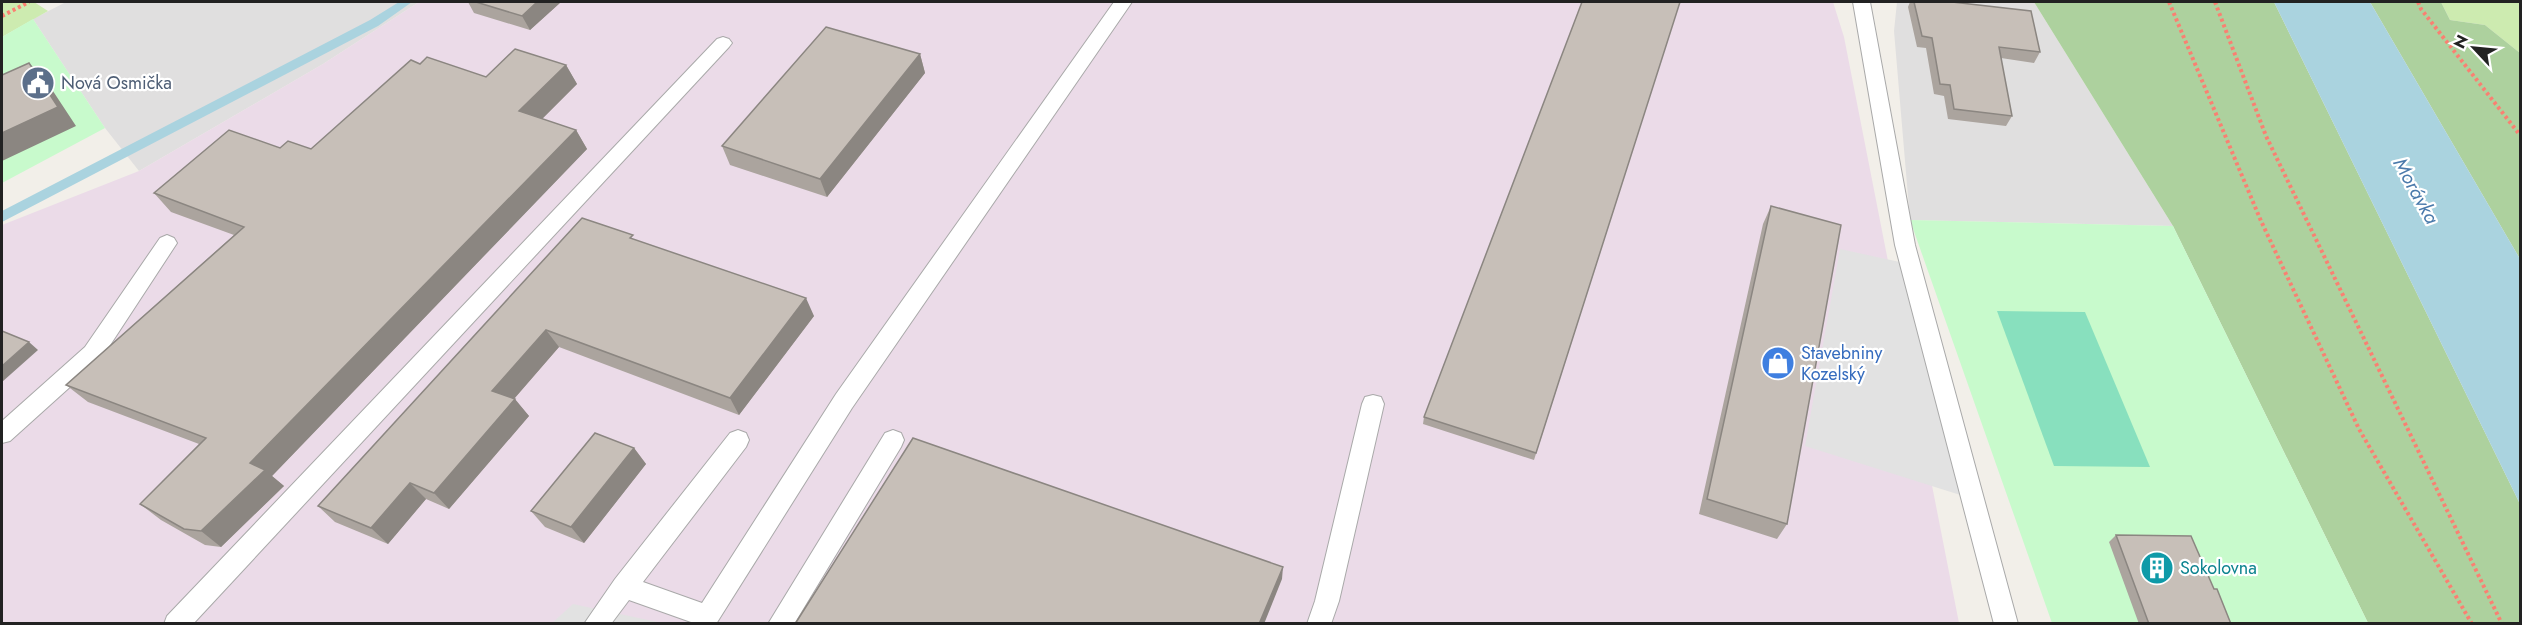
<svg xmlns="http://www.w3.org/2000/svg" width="2522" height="625" viewBox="0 0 2522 625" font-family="Jost,sans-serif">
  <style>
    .residential { fill: #e0dfdf }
    .industrial { fill: #ebdbe8 }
    .grass { fill: #cdebb0 }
    .forest { fill: #add19e }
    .park { fill: #c8facc }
    .pitch { fill: #88e0be }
    .parking { fill: #e2e2e2 }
    .water { fill: #aad3df }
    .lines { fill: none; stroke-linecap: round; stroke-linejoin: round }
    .stream { fill: #aad3df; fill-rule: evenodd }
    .lane-casing { stroke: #a9a9a9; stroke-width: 2 }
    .path { stroke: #fa8072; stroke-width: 4; stroke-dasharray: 3 3; stroke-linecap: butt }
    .lane { fill: #fff; fill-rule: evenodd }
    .wall { fill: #aba49e }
    .shaded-wall { fill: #8b8681 }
    .building { fill: #c7bfb8; stroke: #8b8681; stroke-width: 1.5 }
    .labels { text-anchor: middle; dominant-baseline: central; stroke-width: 4.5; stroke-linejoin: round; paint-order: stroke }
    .service-label { font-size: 18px; fill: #4e5e75; stroke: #fff; text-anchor: start }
    .shop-label { font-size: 18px; fill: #366cbe; stroke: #fff; text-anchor: start }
    .culture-label { font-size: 18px; fill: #0d838f; stroke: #fff; text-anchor: start }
    .water-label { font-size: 20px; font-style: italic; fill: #4a7aab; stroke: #fff }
  </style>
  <rect width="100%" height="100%" fill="#f2efe9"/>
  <!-- residential -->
  <path class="residential" d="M 66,2 L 419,2 L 323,64 L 139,171 L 105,128 L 33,19 Z
    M 1897,2 L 2034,2 L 2173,226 L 1910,220 L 1894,31 Z"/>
  <!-- industrial -->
  <path class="industrial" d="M 419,2 L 1833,2 L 1844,37 L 1959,623 L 2,624 L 2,225 L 139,171 L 323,64 Z"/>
  <!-- grass -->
  <path class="grass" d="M 2,2 L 34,2 L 48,11 L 2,37 Z
    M 2441,2 L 2520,2 L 2520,53 L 2485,25 L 2450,20 Z"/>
  <!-- forest -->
  <path class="forest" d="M 2034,2 L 2274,2 L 2520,504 L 2520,623 L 2368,623 L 2173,226 Z
    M 2370,2 L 2441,2 L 2450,20 L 2485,25 L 2520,53 L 2520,259 Z"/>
  <!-- park -->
  <path class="park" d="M 33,19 L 105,128 L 2,183 L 2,37 Z
    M 1910,220 L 2173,226 L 2368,623 L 2052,623 Z"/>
  <!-- pitch -->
  <path class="pitch" d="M 1997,311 L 2085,312 L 2150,467 L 2054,466 Z"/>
  <!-- parking -->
  <path class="parking" d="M 1840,249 L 1909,264 L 1973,499 L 1805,446 Z
    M 573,604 L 662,623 L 551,624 Z"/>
  <!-- water -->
  <path class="water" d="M 2274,2 L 2370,2 L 2520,259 L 2520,504 Z"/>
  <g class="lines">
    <!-- stream -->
    <path class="stream" d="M 399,2 L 412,2 L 378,26 L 2,222 L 2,211 L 370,20 Z"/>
    <defs>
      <path id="lane" d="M 1114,2 L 1132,2 L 852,408 L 716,624 L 690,624 L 691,622 L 629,600 L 611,624 L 584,624 L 615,579 L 730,433 L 738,430 L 746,433 L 749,440 L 746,447 L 643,582 L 702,603 L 836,394 Z
        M 1853,2 L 1870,2 L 1915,245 L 2018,624 L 1994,624 L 1895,245 Z
        M 723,37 L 729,39 L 732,43 L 729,47 L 193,624 L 164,624 L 167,616 L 717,39 Z
        M 167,235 L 174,238 L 177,243 L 101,359 L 10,441 L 2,443 L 2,421 L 85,347 L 160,238 Z
        M 1373,395 L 1381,397 L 1384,404 L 1339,601 L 1331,624 L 1307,624 L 1315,601 L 1362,404 L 1365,397 Z
        M 893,430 L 901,433 L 904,440 L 901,447 L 794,624 L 768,624 L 885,433 Z"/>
    </defs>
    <!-- lane casing -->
    <use href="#lane" class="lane-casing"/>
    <!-- path -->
    <path class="path" d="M 2169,2 L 2261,221 L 2359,429 L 2472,624
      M 2215,2 L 2266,136 L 2502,624
      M 2418,2 L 2421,9 L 2520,135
      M 2,16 L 29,2"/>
    <!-- lane -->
    <use href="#lane" class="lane"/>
  </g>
  <!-- wall -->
  <path class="wall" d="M 468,2 L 561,2 L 530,30 L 474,13 Z
    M 1680,2 L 1534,460 L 1423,424 L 1424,417 Z
    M 1910,2 L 1952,2 L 2040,52 L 2034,63 L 2001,58 L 2012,116 L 2006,126 L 1948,119 L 1944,96 L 1934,94 L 1926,48 L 1917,47 L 1908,7 Z
    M 920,54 L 925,73 L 827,197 L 730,165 L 722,146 Z
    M 420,64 L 486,77 L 566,65 L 577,84 L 542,119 L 576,130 L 587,149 L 272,476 L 284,486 L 221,547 L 205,545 L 161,520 L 140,504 L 199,444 L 88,402 L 66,385 L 234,235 L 171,212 L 154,193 L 280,148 L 311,149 Z
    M 1771,206 L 1787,524 L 1777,539 L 1699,514 L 1763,224 Z
    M 635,240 L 814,316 L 739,415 L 559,347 L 514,399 L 529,416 L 449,509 L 426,499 L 388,544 L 335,522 L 318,506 Z
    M 634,448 L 646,464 L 584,543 L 545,527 L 531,511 Z
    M 2116,535 L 2214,589 L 2231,624 L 2139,624 L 2109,542 Z"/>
  <!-- shaded-wall -->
  <path class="shaded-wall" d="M 537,2 L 561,2 L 530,30 L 522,16 Z
    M 920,54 L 925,73 L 827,197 L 820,179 Z
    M 29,63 L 47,82 L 76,126 L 2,161 L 2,133 Z
    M 566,65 L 577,84 L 531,130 L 519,111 Z
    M 576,130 L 587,149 L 272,476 L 284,486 L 221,547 L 201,531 L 250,463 Z
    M 806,298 L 814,316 L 739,415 L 730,398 Z
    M 546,330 L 559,347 L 506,408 L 492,391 Z
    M 29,342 L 38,350 L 2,382 L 2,366 Z
    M 515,399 L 529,416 L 449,509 L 434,493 Z
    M 634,448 L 646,464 L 584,543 L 571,527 Z
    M 410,483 L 426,499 L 388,544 L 371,528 Z
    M 1283,567 L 1282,579 L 1264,624 L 1259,624 Z"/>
  <!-- building -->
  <path class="building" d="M 476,2 L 537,2 L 522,16 Z
    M 1582,2 L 1680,2 L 1536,453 L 1424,417 Z
    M 1914,2 L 1952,2 L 2031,11 L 2040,52 L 1999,47 L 2012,116 L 1954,109 L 1950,85 L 1940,84 L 1932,38 L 1922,36 Z
    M 826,27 L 920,54 L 820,179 L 722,146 Z
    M 515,49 L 566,65 L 519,111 L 576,130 L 250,463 L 265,470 L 201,531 L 184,529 L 140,504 L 206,438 L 66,385 L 244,227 L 154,193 L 229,130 L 280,148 L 288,141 L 311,149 L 411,60 L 420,64 L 427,57 L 486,77 Z
    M 29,63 L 58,107 L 2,133 L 2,75 Z
    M 1771,206 L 1841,225 L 1787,524 L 1707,499 Z
    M 582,218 L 633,235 L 630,238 L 806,298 L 730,398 L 546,330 L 492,391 L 515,399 L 434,493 L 410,483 L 371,528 L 318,506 Z
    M 2,331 L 29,342 L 2,366 Z
    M 595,433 L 634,448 L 571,527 L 531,511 Z
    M 913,438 L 1283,567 L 1259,624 L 795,624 Z
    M 2116,535 L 2191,536 L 2214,589 L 2217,589 L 2231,624 L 2149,624 Z"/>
  <!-- icons -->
  <defs>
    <symbol id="civic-disc" viewBox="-11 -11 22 22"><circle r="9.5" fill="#5c6f8a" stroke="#fff"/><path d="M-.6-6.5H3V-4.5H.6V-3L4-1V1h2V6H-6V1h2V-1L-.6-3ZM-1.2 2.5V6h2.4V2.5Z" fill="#fff"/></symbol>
    <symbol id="shop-disc" viewBox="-11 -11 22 22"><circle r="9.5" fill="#3f7fe0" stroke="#fff"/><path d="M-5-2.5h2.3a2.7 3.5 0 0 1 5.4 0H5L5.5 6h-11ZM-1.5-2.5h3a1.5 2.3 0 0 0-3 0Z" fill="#fff"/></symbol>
    <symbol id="building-disc" viewBox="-11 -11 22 22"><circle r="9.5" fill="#0f9aa8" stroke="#fff"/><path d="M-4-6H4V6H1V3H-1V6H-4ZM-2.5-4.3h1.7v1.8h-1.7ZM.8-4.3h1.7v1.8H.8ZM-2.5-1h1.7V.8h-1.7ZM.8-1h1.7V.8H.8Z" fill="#fff"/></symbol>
  </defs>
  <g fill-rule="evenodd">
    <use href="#civic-disc" x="19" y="64" width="38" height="38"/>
    <use href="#shop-disc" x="1759" y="344" width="38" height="38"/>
    <use href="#building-disc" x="2138" y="549" width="38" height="38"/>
  </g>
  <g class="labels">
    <!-- service labels -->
    <g class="service-label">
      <text x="61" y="83">Nová Osmička</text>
    </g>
    <!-- shop labels -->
    <g class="shop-label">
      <text x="1801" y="353">Stavebniny<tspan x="1801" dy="21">Kozelský</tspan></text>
    </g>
    <!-- culture labels -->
    <g class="culture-label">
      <text x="2180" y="568">Sokolovna</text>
    </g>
    <!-- water labels -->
    <g class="water-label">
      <text transform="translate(2416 191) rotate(61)">Morávka</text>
    </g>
  </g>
  <!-- border -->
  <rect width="2522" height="625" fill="none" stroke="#222222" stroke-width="6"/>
  <!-- north arrow -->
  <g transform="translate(2474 48) rotate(296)" stroke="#ffffff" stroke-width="4.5" paint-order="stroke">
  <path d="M0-4.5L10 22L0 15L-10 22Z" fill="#222222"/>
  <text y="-9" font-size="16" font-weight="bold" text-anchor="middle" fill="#222222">N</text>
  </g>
</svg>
